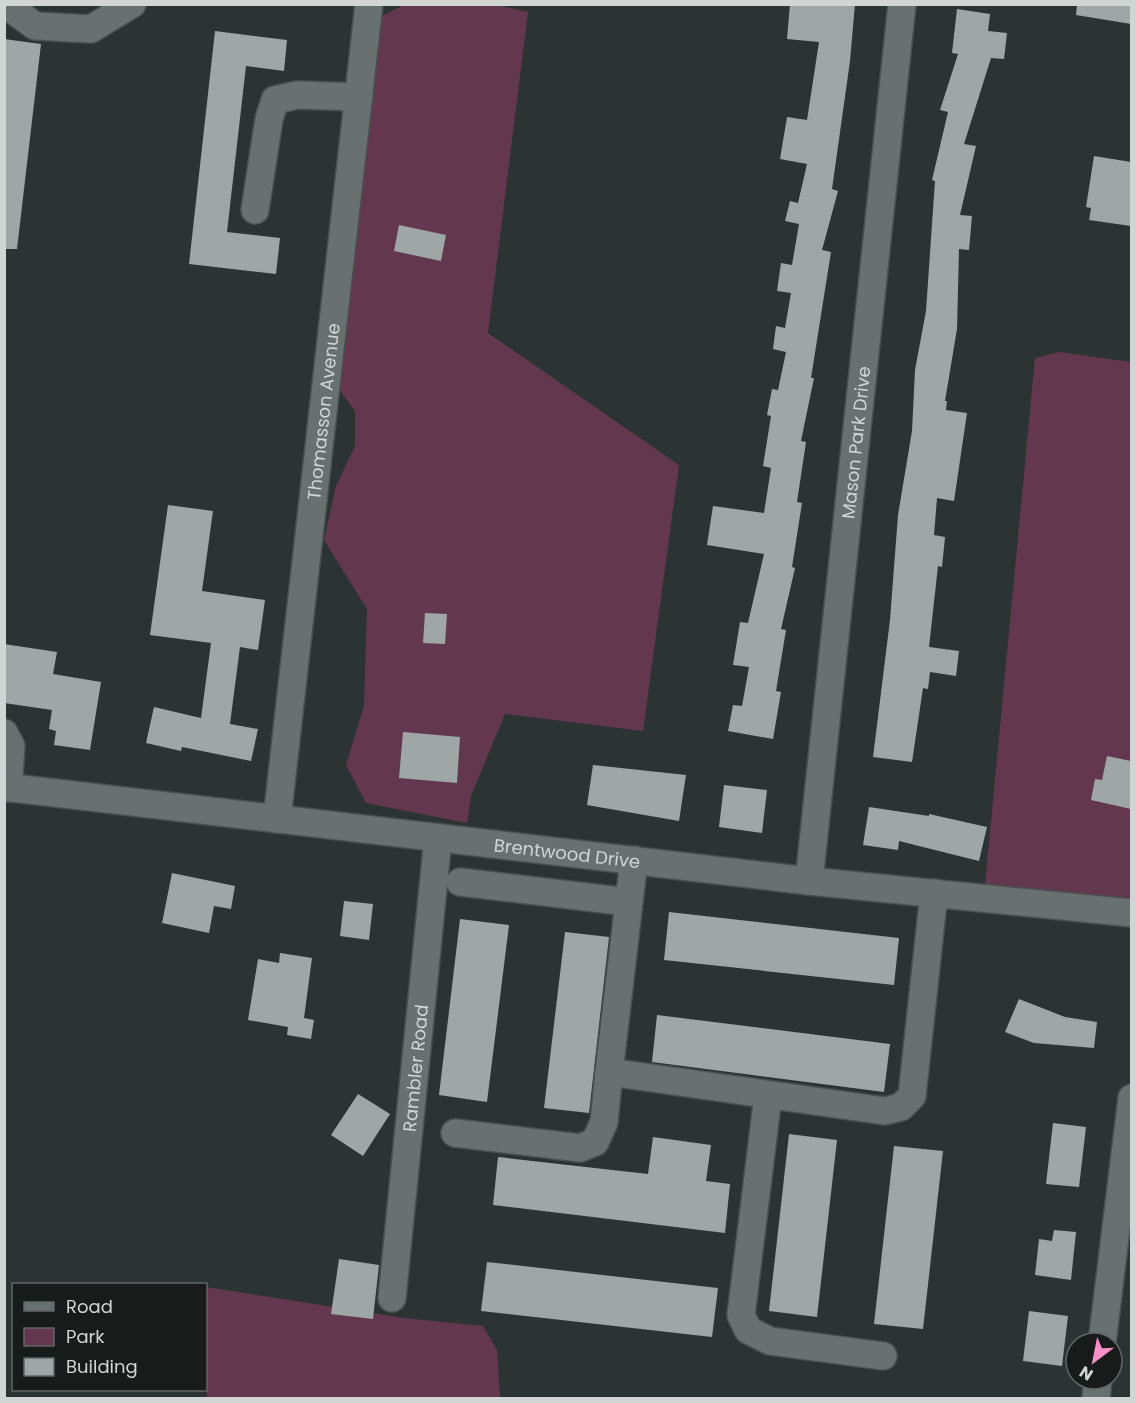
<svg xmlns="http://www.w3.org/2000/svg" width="1136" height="1403" viewBox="0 0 1136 1403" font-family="Poppins,sans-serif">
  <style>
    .green { fill: #63384f }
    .building { fill: #9ea7a6 }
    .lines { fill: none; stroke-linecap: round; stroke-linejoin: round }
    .minor-casing { stroke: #49504f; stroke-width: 30 }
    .minor { stroke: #68716f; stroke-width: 27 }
    .labels { text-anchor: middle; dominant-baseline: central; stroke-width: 6; stroke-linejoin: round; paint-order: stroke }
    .street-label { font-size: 18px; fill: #d1d6d5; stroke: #171b1a }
  </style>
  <rect width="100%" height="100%" fill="#2c3433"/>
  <!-- green -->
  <path class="green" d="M 406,4 L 497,5 L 528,12 L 488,333 L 679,465 L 643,731 L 505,714 L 471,796 L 467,823 L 366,803 L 346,765 L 364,706 L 367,609 L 324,540 L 336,486 L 355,446 L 355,411 L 338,388 L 380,17 Z
    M 1059,352 L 1131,362 L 1131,900 L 985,885 L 1035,358 Z
    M 206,1287 L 404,1318 L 483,1326 L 497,1350 L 500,1398 L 207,1398 Z"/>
  <!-- building -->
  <path class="building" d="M 790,4 L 855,4 L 850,61 L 832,189 L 838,191 L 822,250 L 831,252 L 811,378 L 814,378 L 801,441 L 806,442 L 797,502 L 802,503 L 792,567 L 795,568 L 781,629 L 786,630 L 776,691 L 781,692 L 773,739 L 728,731 L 733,705 L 742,706 L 749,667 L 733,665 L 740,622 L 748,623 L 764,554 L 707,545 L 713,506 L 764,513 L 771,468 L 763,466 L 771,416 L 767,415 L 772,389 L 778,390 L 786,352 L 773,349 L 776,326 L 785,328 L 791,293 L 777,291 L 781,263 L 792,265 L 799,224 L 785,221 L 790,201 L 798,203 L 807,164 L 780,159 L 787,117 L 807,120 L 819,42 L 787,39 Z
    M 1077,4 L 1131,4 L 1131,24 L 1076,15 Z
    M 957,9 L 990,14 L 988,31 L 1007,33 L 1004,59 L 991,58 L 964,144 L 976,146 L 960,215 L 972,216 L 969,250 L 959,249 L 957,329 L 945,401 L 947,401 L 946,410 L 967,413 L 954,501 L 937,498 L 934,535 L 945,537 L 942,567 L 938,566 L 929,647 L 959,651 L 956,676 L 930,672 L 928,689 L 923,688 L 912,762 L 873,757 L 890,620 L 898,515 L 912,431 L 915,370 L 926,311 L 935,181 L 932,180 L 948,112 L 940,110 L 958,54 L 952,53 Z
    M 215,31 L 287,40 L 284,71 L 246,66 L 227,232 L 280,238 L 276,274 L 189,264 Z
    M 4,39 L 41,44 L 17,249 L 4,249 Z
    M 1094,156 L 1131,162 L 1131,226 L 1089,220 L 1091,208 L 1086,207 Z
    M 399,225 L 446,235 L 441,261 L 394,251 Z
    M 168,505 L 213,511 L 202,591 L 265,600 L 258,650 L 240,647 L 230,724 L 258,729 L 251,761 L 182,747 L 181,751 L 146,743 L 154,707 L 201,718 L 211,643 L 150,635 Z
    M 425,613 L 447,614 L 445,644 L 423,643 Z
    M 4,644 L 57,652 L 53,674 L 101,682 L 90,750 L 54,745 L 56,731 L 49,729 L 52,710 L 4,703 Z
    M 403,732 L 460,737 L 457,783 L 399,778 Z
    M 1107,756 L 1131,761 L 1131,809 L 1091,800 L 1095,779 L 1102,780 Z
    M 593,765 L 686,775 L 679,821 L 587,805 Z
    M 724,785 L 767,790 L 762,833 L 719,827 Z
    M 869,807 L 929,816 L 929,814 L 987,827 L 979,861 L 899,841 L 898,850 L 863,845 Z
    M 172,873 L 235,886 L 231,909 L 214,906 L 209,933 L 162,923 Z
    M 344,901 L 373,904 L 369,940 L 340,936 Z
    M 669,912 L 899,938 L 894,985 L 664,960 Z
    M 460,919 L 509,925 L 487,1102 L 439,1095 Z
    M 565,932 L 609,937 L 589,1113 L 544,1108 Z
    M 280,953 L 312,958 L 304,1018 L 314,1020 L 311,1039 L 287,1035 L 288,1027 L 248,1020 L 258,959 L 279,963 Z
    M 1019,999 L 1065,1017 L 1097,1022 L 1094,1048 L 1034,1043 L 1005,1032 Z
    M 657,1015 L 890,1044 L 884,1092 L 652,1062 Z
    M 358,1094 L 390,1114 L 363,1156 L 331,1135 Z
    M 1053,1123 L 1086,1127 L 1079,1187 L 1046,1184 Z
    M 789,1134 L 837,1140 L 817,1317 L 769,1311 Z
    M 653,1137 L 711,1145 L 706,1181 L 730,1184 L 725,1233 L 493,1205 L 498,1157 L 648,1174 Z
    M 894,1146 L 943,1151 L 923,1329 L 874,1324 Z
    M 1054,1230 L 1076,1232 L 1071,1280 L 1035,1275 L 1039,1239 L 1052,1241 Z
    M 339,1259 L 379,1265 L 373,1319 L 331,1314 Z
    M 487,1262 L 718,1288 L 712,1337 L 481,1311 Z
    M 1029,1311 L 1068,1316 L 1062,1366 L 1023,1361 Z"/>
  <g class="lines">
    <defs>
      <g id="minor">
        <path d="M 5,4 L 35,26 L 91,29 L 132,4"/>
        <path d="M 255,210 L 269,119 L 275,100 L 297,95 L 359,97"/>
        <path d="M 4,733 L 11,746 L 8,788"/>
        <path id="s1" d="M 4,787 L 809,881 L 1132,913"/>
        <path id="s2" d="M 277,819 L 369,4"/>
        <path d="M 634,860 L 609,1072 L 885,1111 L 901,1107 L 912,1096 L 934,893"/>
        <path id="s3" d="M 809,881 L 902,4"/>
        <path d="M 460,882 L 628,902"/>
        <path d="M 768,1096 L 741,1315 L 748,1330 L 770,1341 L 883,1356"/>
        <path d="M 455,1133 L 580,1148 L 595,1142 L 604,1122 L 609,1072"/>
        <path id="s4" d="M 392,1298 L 438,838"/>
        <path d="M 1102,1343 L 1132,1098"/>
        <path d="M 1096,1398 L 1098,1379"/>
      </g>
    </defs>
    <!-- minor casing -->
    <use href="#minor" class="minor-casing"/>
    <!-- minor -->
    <use href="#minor" class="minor"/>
  </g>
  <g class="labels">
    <!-- street labels -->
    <g class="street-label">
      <text stroke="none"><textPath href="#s2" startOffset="410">Thomasson Avenue</textPath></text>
      <text stroke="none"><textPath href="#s3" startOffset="441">Mason Park Drive</textPath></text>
      <text stroke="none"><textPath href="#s1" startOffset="567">Brentwood Drive</textPath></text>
      <text stroke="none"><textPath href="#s4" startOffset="231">Rambler Road</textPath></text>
    </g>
  </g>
  <!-- border -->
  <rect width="1136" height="1403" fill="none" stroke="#d1d6d5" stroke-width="12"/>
  <!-- legend -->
  <rect x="12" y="1283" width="195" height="108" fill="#171b1a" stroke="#616665" stroke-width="1.5"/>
  <rect x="24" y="1302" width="30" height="9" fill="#68716f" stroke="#616665" stroke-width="1.5"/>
  <text x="66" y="1313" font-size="18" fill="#d1d6d5">Road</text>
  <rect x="24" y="1328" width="30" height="18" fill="#63384f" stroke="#616665" stroke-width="1.5"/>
  <text x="66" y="1343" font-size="18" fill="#d1d6d5">Park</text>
  <rect x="24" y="1358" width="30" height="18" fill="#9ea7a6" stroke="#616665" stroke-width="1.5"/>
  <text x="66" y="1373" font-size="18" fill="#d1d6d5">Building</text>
  <!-- north arrow -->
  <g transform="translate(1094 1361) rotate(212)"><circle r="28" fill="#171b1a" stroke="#616665" stroke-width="1.5"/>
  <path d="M0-4.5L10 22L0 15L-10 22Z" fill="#f98fc8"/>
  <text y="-9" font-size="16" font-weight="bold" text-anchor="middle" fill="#d1d6d5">N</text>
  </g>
</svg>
